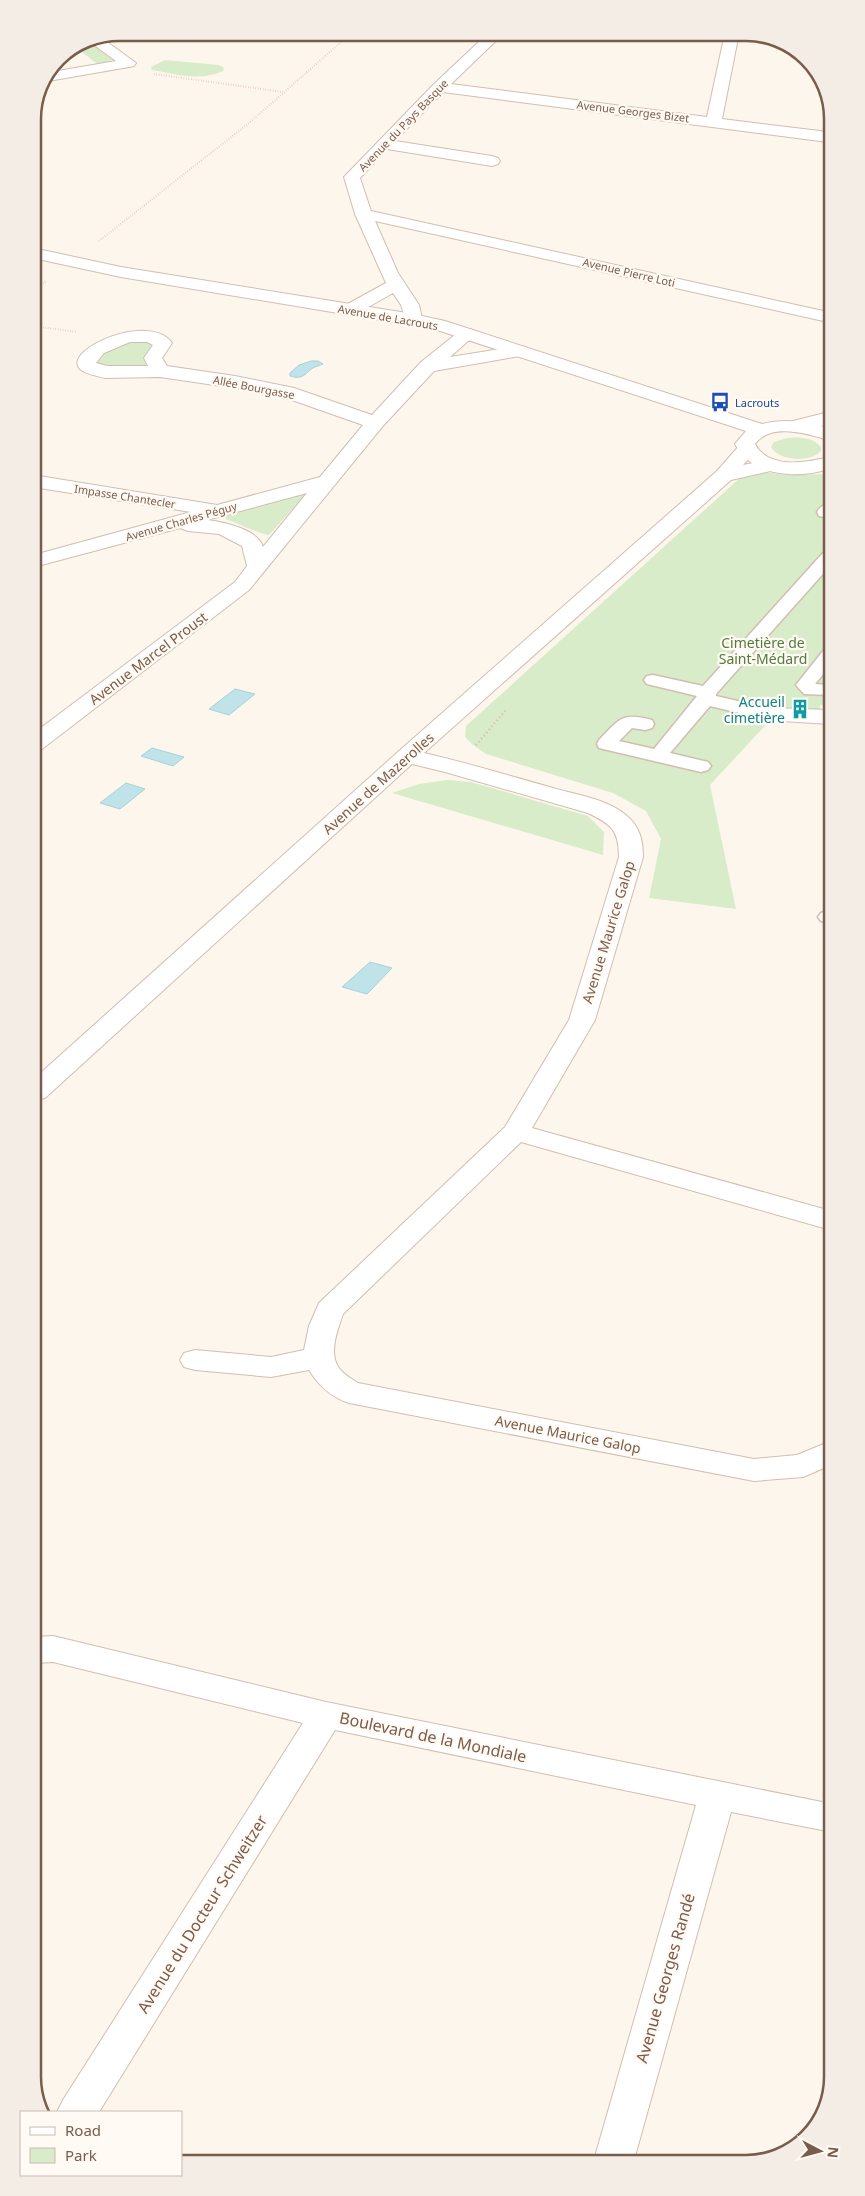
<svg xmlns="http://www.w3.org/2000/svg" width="865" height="2196" viewBox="0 0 865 2196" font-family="'Noto Sans',sans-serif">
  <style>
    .green { fill: #d8ecc9 }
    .water { fill: #bfe3e8; stroke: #a5d3da }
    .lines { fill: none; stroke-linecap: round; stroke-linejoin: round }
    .service-casing { stroke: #d1beb0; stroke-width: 3 }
    .minor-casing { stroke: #d1beb0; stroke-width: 2 }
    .tertiary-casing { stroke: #d1beb0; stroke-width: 2 }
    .path-far1 { stroke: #d9b8a5; stroke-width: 2; stroke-dasharray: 0.5 2; stroke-linecap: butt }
    .path { stroke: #d9b8a5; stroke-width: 2.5; stroke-dasharray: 1 3; stroke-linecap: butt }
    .service { fill: #fff; fill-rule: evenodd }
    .minor { fill: #fff; fill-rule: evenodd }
    .tertiary { fill: #fff; fill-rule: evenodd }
    .labels { text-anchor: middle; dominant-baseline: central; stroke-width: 4.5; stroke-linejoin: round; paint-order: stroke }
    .far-street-label { font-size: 11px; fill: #7a5c4d; stroke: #fffaf3 }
    .far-transit-label { font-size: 11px; fill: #164399; stroke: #fffaf3; text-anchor: start }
    .park-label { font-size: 14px; fill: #537a41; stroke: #fffaf3 }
    .street-label { font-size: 14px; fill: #7a5c4d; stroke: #fffaf3 }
    .culture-label { font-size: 14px; fill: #0d838f; stroke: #fffaf3; text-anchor: end }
    .near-street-label { font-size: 16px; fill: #7a5c4d; stroke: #fffaf3 }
    .rim { fill: none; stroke: #7a5c4d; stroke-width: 2.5 }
  </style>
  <rect width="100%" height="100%" fill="#fdf6ec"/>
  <!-- green -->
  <path class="green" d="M 86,39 L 115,59 L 99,65 L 75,47 Z
    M 165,60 L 219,65 L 224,68 L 223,71 C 201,82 176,74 152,70 L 151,67 Z
    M 137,339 L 151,341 L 156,346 L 150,368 L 108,369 L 93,362 L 114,344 Z
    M 787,438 C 799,437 812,437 821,447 L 821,451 C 810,463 779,461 771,447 L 774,442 Z
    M 762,472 L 789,475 L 829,474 L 829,705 L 820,705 L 820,715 L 774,716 L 710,785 L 736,909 L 649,898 L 661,839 L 646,811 L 613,793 L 486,754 L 473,745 L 465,737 L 466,726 L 741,477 Z
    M 304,492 L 306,494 L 269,535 C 259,534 237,523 226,519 L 223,515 Z
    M 448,780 L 471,782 L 588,816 L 604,832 L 603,855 L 392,793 L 419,784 Z"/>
  <!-- water -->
  <path class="water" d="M 311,361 L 318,361 L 323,364 C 320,365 318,366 315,367 C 307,370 305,381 290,376 L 290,373 L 299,365 Z
    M 235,689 L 255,694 L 229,715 L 209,709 Z
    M 152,748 L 184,757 L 173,766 L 141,756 Z
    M 126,783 L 145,789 L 120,809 L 100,803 Z
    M 370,962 L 392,968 L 367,994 L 342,987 Z"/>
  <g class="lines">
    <defs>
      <path id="service" d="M 829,503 L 829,518 L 819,516 L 817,512 C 820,507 823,505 829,503 Z
        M 829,552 L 829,567 L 716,694 L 716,696 L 781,711 L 783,715 L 781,719 L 774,721 L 710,706 L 670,753 L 708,762 L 711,766 L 708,770 L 701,772 L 599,748 L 597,744 L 599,740 C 620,719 621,712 652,720 L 654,724 L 652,728 L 645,730 L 632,728 L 619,741 L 654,749 L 697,696 L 647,684 L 644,680 L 647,676 L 653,675 L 703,686 L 823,553 Z
        M 829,650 L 829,667 L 815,684 L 829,685 L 829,695 L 804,694 L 796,685 L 823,651 Z
        M 830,910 L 830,923 L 821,921 L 818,917 L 821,913 Z"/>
      <path id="minor" d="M 725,33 L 739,33 L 722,119 L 828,132 L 828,142 L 443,92 L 395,141 L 492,156 L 498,158 L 500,161 L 498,164 L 492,166 L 387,149 L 360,178 L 371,211 L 828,312 L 828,322 L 375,221 L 398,273 L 419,305 L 422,319 L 419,323 L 413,324 L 407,323 L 401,305 L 393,293 L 356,314 L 350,315 L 344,314 L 341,310 L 344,306 L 386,283 L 355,214 L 344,177 L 434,84 L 486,35 L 502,35 L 451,84 L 707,117 Z
        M 86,39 L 103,39 L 136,63 L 134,66 L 129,67 L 48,81 L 52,72 L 116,61 Z
        M 467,329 L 473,330 L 476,334 L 450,357 L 520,346 L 526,347 L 529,351 L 526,355 L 520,356 L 434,371 L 382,427 L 249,590 L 42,749 L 34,751 L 34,733 L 235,582 L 247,566 L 242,546 L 219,534 L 188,531 L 180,528 L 34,567 L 34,555 L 191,512 L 33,487 L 33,475 L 217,505 L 320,477 L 363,425 L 289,399 L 235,388 L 160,377 L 105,378 C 98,376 85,374 80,369 C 61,350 150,311 172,343 L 162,358 L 167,366 L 235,376 L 294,388 L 372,415 L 421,362 L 461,330 ZM 130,342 L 147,342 L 153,345 L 144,358 L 148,366 L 107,366 L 96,363 L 104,353 ZM 307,493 L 263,547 C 258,529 223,522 207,520 Z
        M 829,412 L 829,424 L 796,432 L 789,430 L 786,426 L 789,422 Z
        M 746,444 L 753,446 L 756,450 L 743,465 L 772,459 L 779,461 L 782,465 L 779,469 L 731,480 L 424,753 C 468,763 510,776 553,788 C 577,795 608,799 627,816 C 640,827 643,841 643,857 L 595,1020 L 532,1128 L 831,1211 L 831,1230 L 521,1142 L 343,1314 C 338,1329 328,1353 339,1368 C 344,1375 352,1379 358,1383 L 754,1459 L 797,1455 L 831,1441 L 831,1465 L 803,1477 L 754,1481 L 349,1403 C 331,1397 319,1386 309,1370 L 271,1377 L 195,1370 L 184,1367 L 180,1360 L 184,1353 L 195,1350 L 271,1357 L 304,1350 L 309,1326 L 319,1303 L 505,1127 L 569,1020 L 619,857 C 619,830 611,824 588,813 L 445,772 L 412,764 L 45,1098 L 35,1100 L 35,1078 L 399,751 L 717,471 L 739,446 Z
        M 774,708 L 829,710 L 829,724 L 766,720 L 763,715 L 766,710 Z
        M 53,1636 L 326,1702 L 832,1804 L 832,1832 L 731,1812 L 634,2160 L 594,2160 L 696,1805 L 335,1730 L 99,2112 L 57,2112 L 63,2100 L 303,1723 L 53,1662 L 36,1663 L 36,1637 Z"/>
      <path id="tertiary" d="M 33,248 L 121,267 L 413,314 L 445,321 L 762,424 C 784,418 805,422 826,427 L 829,428 L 829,440 C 807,434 771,422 755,444 C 768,469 806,463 829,457 L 829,469 C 797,479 752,477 735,444 L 746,431 L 434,329 L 121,277 L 33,258 Z"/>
    </defs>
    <!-- service casing -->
    <use href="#service" class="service-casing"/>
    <!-- minor casing -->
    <use href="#minor" class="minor-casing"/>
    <!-- tertiary casing -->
    <use href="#tertiary" class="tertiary-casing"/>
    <!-- path-far1 -->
    <path class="path-far1" d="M 154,74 L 283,92
      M 99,241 L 249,123 L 347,37
      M 33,291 L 46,281
      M 33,326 L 77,332"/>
    <!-- path -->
    <path class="path" d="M 476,745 L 506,710"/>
    <!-- service -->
    <use href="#service" class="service"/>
    <!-- minor -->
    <use href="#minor" class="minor"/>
    <!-- tertiary -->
    <use href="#tertiary" class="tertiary"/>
  </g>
  <!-- icons -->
  <defs>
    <symbol id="bus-bare" viewBox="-9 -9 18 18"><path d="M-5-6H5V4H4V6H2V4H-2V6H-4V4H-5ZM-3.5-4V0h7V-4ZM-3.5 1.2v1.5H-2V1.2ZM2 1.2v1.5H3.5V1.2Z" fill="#1a4fb4" stroke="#fffaf3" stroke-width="2.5" paint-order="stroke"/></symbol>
    <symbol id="building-bare" viewBox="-9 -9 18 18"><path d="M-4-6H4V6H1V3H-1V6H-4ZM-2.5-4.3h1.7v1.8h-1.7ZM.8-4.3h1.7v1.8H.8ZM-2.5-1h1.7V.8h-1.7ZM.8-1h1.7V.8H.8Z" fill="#0f9aa8" stroke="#fffaf3" stroke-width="2.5" paint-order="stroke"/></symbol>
  </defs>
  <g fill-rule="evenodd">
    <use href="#bus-bare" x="706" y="388" width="28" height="28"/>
    <use href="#building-bare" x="786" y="695" width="28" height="28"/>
  </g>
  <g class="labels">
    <!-- far-street labels -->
    <g class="far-street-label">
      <text transform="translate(633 111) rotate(7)">Avenue Georges Bizet</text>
      <text transform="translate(403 125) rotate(-46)">Avenue du Pays Basque</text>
      <text transform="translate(629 272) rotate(13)">Avenue Pierre Loti</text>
      <text transform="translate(388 317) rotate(10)">Avenue de Lacrouts</text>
      <text transform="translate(254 387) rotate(11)">Allée Bourgasse</text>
      <text transform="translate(125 496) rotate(9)">Impasse Chantecler</text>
      <text transform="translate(181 521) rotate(-16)">Avenue Charles Péguy</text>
    </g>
    <!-- far-transit labels -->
    <g class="far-transit-label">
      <text x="735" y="402">Lacrouts</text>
    </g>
    <!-- park labels -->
    <g class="park-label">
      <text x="763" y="642">Cimetière de<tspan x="763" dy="16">Saint-Médard</tspan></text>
    </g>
    <!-- street labels -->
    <g class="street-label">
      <text transform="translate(148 658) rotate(-37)">Avenue Marcel Proust</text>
      <text transform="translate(378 783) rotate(-42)">Avenue de Mazerolles</text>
      <text transform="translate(608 932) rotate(-73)">Avenue Maurice Galop</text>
      <text transform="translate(568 1434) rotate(11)">Avenue Maurice Galop</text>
    </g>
    <!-- culture labels -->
    <g class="culture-label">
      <text x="785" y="701">Accueil<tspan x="785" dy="16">cimetière</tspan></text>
    </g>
    <!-- near-street labels -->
    <g class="near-street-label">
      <text transform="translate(433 1737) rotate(12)">Boulevard de la Mondiale</text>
      <text transform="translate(202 1914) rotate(-58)">Avenue du Docteur Schweitzer</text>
      <text transform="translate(665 1978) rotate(-74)">Avenue Georges Randé</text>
    </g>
  </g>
  <!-- crop -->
  <path d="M0 0H865V2196H0ZM119 41H746A78 78 0 0 1 824 119V2077A78 78 0 0 1 746 2155H119A78 78 0 0 1 41 2077V119A78 78 0 0 1 119 41Z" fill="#f4ede6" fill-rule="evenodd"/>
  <path class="rim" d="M119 41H746A78 78 0 0 1 824 119V2077A78 78 0 0 1 746 2155H119A78 78 0 0 1 41 2077V119A78 78 0 0 1 119 41Z"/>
  <!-- legend -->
  <rect x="20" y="2111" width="162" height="65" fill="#fffaf3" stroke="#cabbb1"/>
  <rect x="30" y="2127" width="25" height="8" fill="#ffffff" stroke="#cabbb1"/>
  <text x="65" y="2136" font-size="15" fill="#7a5c4d">Road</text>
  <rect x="30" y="2148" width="25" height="15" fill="#d8ecc9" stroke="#cabbb1"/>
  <text x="65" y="2161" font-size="15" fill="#7a5c4d">Park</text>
  <!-- north arrow -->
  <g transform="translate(820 2151) rotate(96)" stroke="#fffaf3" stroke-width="4" paint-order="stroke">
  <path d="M0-4L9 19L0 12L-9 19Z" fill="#7a5c4d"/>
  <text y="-8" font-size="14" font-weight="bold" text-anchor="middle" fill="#7a5c4d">N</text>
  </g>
</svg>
